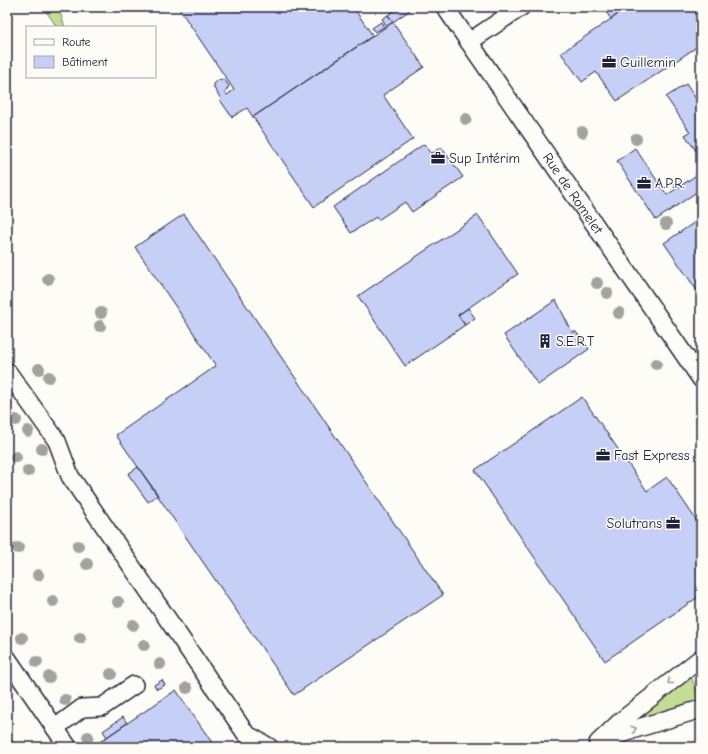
<svg xmlns="http://www.w3.org/2000/svg" width="708" height="754" viewBox="0 0 708 754" font-family="'Comic Neue',sans-serif">
  <style>
    .green { fill: #c4dd94; stroke: #738068 }
    .building { fill: #c6cff6; stroke: #22223b }
    .lines { fill: none; stroke-linecap: round; stroke-linejoin: round }
    .minor-casing { stroke: #22223b; stroke-width: 20 }
    .minor { stroke: #fdfcf7; stroke-width: 17 }
    .tree { fill: #a0a39e }
    .oneway { stroke: #9a9aa2 }
    .labels { text-anchor: middle; dominant-baseline: central; stroke-width: 3; stroke-linejoin: round; paint-order: stroke }
    .poi-label { font-size: 14px; fill: #22223b; stroke: #fdfcf7; text-anchor: start }
    .street-label { font-size: 14px; fill: #22223b; stroke: #fdfcf7 }
  </style>
  <rect width="100%" height="100%" fill="#fdfcf7"/>
  <filter id="ink" filterUnits="userSpaceOnUse"><feTurbulence type="fractalNoise" baseFrequency=".025" numOctaves="2"/><feDisplacementMap in="SourceGraphic" scale="8" xChannelSelector="R" yChannelSelector="G"/><feConvolveMatrix kernelMatrix="1 2 1 2 8 2 1 2 1" color-interpolation-filters="sRGB"/></filter>
  <g filter="url(#ink)">
    <!-- green -->
    <path class="green" d="M 43,7 L 58,7 L 65,27 L 57,27 Z
      M 691,676 L 698,694 L 701,697 L 701,703 L 638,721 L 637,718 Z"/>
    <!-- building -->
    <path class="building" d="M 178,7 L 353,7 L 373,36 L 253,117 L 247,108 L 232,117 L 220,100 L 221,99 L 214,88 L 214,84 L 218,80 L 224,79 L 229,86 L 225,93 L 227,95 L 234,90 Z
      M 399,7 L 408,7 L 410,10 L 393,22 L 388,15 Z
      M 608,7 L 611,7 L 617,15 L 611,19 L 604,9 Z
      M 611,7 L 701,7 L 701,44 L 617,101 L 596,72 L 582,82 L 561,53 L 617,15 Z
      M 388,15 L 393,22 L 387,26 L 382,19 Z
      M 381,22 L 384,27 L 375,32 L 372,28 Z
      M 393,22 L 424,67 L 383,95 L 413,139 L 314,207 L 253,117 Z
      M 686,84 L 701,106 L 701,158 L 685,135 L 690,132 L 666,97 Z
      M 424,144 L 431,154 L 441,147 L 463,177 L 412,212 L 405,202 L 378,220 L 376,217 L 351,233 L 333,207 Z
      M 635,148 L 667,195 L 701,172 L 701,189 L 656,220 L 617,161 Z
      M 680,181 L 682,184 L 676,189 L 673,185 Z
      M 184,214 L 443,595 L 294,695 L 116,435 L 216,366 L 135,247 Z
      M 478,215 L 518,274 L 458,315 L 465,325 L 405,366 L 358,296 Z
      M 701,218 L 701,290 L 698,292 L 664,243 Z
      M 556,300 L 572,332 L 576,332 L 589,349 L 538,385 L 504,335 Z
      M 468,308 L 475,318 L 465,325 L 458,315 Z
      M 582,397 L 647,491 L 667,477 L 701,527 L 701,595 L 605,661 L 475,470 Z
      M 138,467 L 158,495 L 148,502 L 128,474 Z
      M 162,680 L 165,685 L 157,689 L 154,685 Z
      M 176,690 L 215,747 L 101,747 L 98,743 Z
      M 123,717 L 127,723 L 107,737 L 103,731 Z
      M 7,734 L 16,747 L 7,747 Z
      M 526,741 L 530,747 L 517,747 Z"/>
    <g class="lines">
      <defs>
        <g id="minor">
          <path id="s1" d="M 445,7 L 701,379"/>
          <path d="M 469,42 L 521,7"/>
          <path d="M 7,371 L 57,441 L 70,476 L 246,734 L 269,747"/>
          <path d="M 7,658 L 68,747"/>
          <path d="M 55,728 L 82,708 L 102,707 L 134,685"/>
          <path d="M 606,740 L 635,729 L 701,709"/>
          <path d="M 598,743 L 621,721 L 701,658"/>
        </g>
      </defs>
      <!-- minor casing -->
      <use href="#minor" class="minor-casing"/>
      <!-- minor -->
      <use href="#minor" class="minor"/>
    </g>
    <!-- trees -->
    <g class="tree">
      <circle cx="466" cy="119" r="6"/>
      <circle cx="582" cy="132" r="6"/>
      <circle cx="636" cy="139" r="6"/>
      <circle cx="666" cy="224" r="6"/>
      <circle cx="48" cy="279" r="6"/>
      <circle cx="597" cy="283" r="6"/>
      <circle cx="607" cy="293" r="6"/>
      <circle cx="101" cy="313" r="6"/>
      <circle cx="619" cy="313" r="6"/>
      <circle cx="100" cy="326" r="6"/>
      <circle cx="656" cy="364" r="6"/>
      <circle cx="39" cy="369" r="6"/>
      <circle cx="49" cy="377" r="6"/>
      <circle cx="16" cy="420" r="6"/>
      <circle cx="28" cy="431" r="6"/>
      <circle cx="42" cy="449" r="6"/>
      <circle cx="16" cy="457" r="6"/>
      <circle cx="28" cy="471" r="6"/>
      <circle cx="78" cy="546" r="6"/>
      <circle cx="18" cy="548" r="6"/>
      <circle cx="87" cy="564" r="6"/>
      <circle cx="38" cy="575" r="6"/>
      <circle cx="53" cy="601" r="6"/>
      <circle cx="118" cy="602" r="6"/>
      <circle cx="133" cy="625" r="6"/>
      <circle cx="22" cy="638" r="6"/>
      <circle cx="80" cy="638" r="6"/>
      <circle cx="144" cy="645" r="6"/>
      <circle cx="37" cy="662" r="6"/>
      <circle cx="160" cy="664" r="6"/>
      <circle cx="111" cy="674" r="6"/>
      <circle cx="49" cy="677" r="6"/>
      <circle cx="187" cy="688" r="6"/>
      <circle cx="65" cy="700" r="6"/>
      <circle cx="88" cy="737" r="6"/>
    </g>
    <!-- one-way arrows -->
    <defs><path id="oneway-chevron" d="M-2-3.5L2.5 0L-2 3.5" fill="none" stroke-width="1.6" stroke-linecap="round" stroke-linejoin="round"/></defs>
    <g class="oneway">
      <use href="#oneway-chevron" transform="translate(670 682) rotate(142)"/>
      <use href="#oneway-chevron" transform="translate(634 729) rotate(-19)"/>
    </g>
  </g>
  <!-- icons -->
  <defs>
    <symbol id="office-bare" viewBox="-9 -9 18 18"><path d="M-6-3h4V-5.5h4V-3h4V5H-6ZM-1-4.5V-3h2v-1.5ZM-6 0V1H6V0Z" fill="#22223b" stroke="#fdfcf7" stroke-width="2.5" paint-order="stroke"/></symbol>
    <symbol id="building-bare" viewBox="-9 -9 18 18"><path d="M-4-6H4V6H1V3H-1V6H-4ZM-2.5-4.3h1.7v1.8h-1.7ZM.8-4.3h1.7v1.8H.8ZM-2.5-1h1.7V.8h-1.7ZM.8-1h1.7V.8H.8Z" fill="#22223b" stroke="#fdfcf7" stroke-width="2.5" paint-order="stroke"/></symbol>
  </defs>
  <g fill-rule="evenodd">
    <use href="#office-bare" x="599" y="52" width="20" height="20"/>
    <use href="#office-bare" x="428" y="148" width="20" height="20"/>
    <use href="#office-bare" x="634" y="173" width="20" height="20"/>
    <use href="#building-bare" x="535" y="331" width="20" height="20"/>
    <use href="#office-bare" x="593" y="445" width="20" height="20"/>
    <use href="#office-bare" x="663" y="513" width="20" height="20"/>
  </g>
  <g class="labels">
    <!-- poi labels -->
    <g class="poi-label">
      <text x="620" y="62">Guillemin</text>
      <text x="449" y="158">Sup Intérim</text>
      <text x="655" y="183">A.P.R.</text>
      <text x="556" y="341">S.E.R.T</text>
      <text x="614" y="455">Fast Express</text>
      <text x="662" y="523" text-anchor="end">Solutrans</text>
    </g>
    <!-- street labels -->
    <g class="street-label">
      <text stroke="none"><textPath href="#s1" startOffset="226">Rue de Romelet</textPath></text>
    </g>
  </g>
  <!-- margin -->
  <rect width="708" height="754" fill="none" stroke="#fdfcf7" stroke-width="24"/>
  <rect x="12" y="12" width="684" height="730" fill="none" stroke="#22223b" stroke-width="1.5" filter="url(#ink)"/>
  <!-- legend -->
  <rect x="26" y="26" width="130" height="52" fill="#fdfcf7" stroke="#a5a5ac"/>
  <rect x="34" y="39" width="20" height="6" fill="#fdfcf7" stroke="#a5a5ac"/>
  <text x="62" y="46" font-size="12" fill="#22223b">Route</text>
  <rect x="34" y="56" width="20" height="12" fill="#c6cff6" stroke="#a5a5ac"/>
  <text x="62" y="66" font-size="12" fill="#22223b">Bâtiment</text>
</svg>
